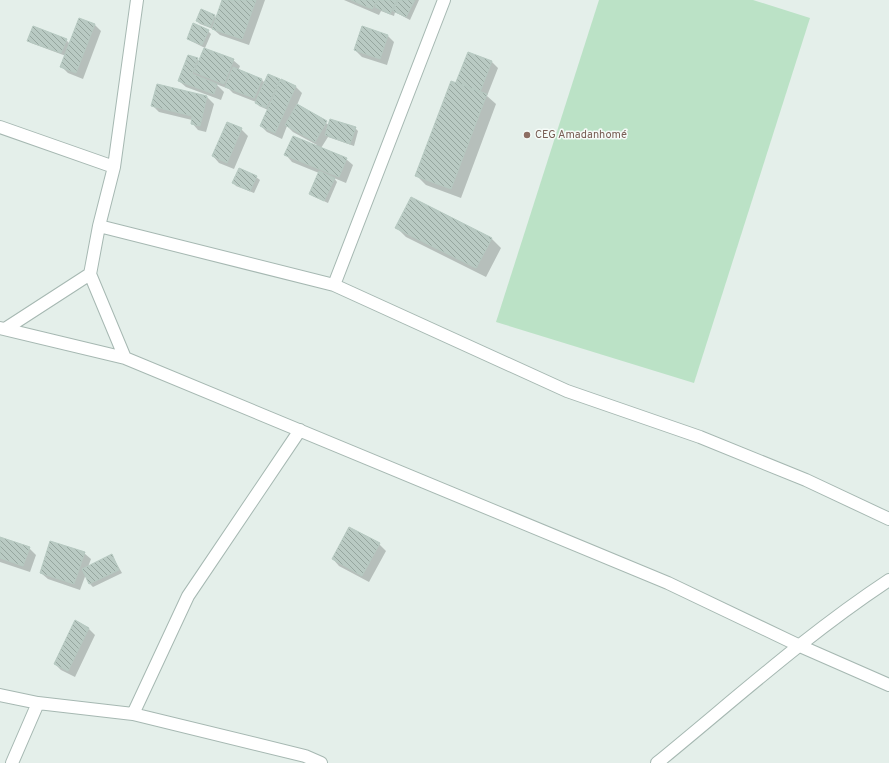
<svg xmlns="http://www.w3.org/2000/svg" width="889" height="763" viewBox="0 0 889 763" font-family="Overpass,sans-serif">
  <style>
    .grass { fill: #bbe2c6 }
    .shadow { fill: #0003 }
    .building { fill: url(#building-back-hatch); stroke: #b6c9c1 }
    .lines { fill: none; stroke-linecap: round; stroke-linejoin: round }
    .minor-casing { stroke: #a6b8b2; stroke-width: 14 }
    .minor { stroke: #fff; stroke-width: 12 }
    .education-dot { fill: #8d6e63; stroke: #f5fbf8; stroke-width: 1.5 }
    .labels { text-anchor: middle; dominant-baseline: central; stroke-width: 3; stroke-linejoin: round; paint-order: stroke }
    .education-label { font-size: 11px; fill: #785e54; stroke: #f5fbf8; text-anchor: start }
  </style>
  <defs>
    <pattern id="building-back-hatch" width="6" height="6" patternUnits="userSpaceOnUse"><rect width="6" height="6" fill="#b9cac3"/><path d="M-1 5l2 2M0 0l6 6M5-1l2 2" fill="none" stroke="#96a69f"/></pattern>
  </defs>
  <rect width="100%" height="100%" fill="#e4efea"/>
  <!-- grass -->
  <path class="grass" d="M 599,0 L 753,0 L 810,18 L 694,383 L 496,322 Z"/>
  <!-- shadow -->
  <path class="shadow" d="M 223,0 L 265,0 L 249,45 L 220,35 L 213,29 L 200,24 L 197,21 L 214,15 L 217,18 Z
    M 344,0 L 419,0 L 410,20 L 395,12 L 394,16 L 381,11 L 379,15 Z
    M 80,19 L 95,25 L 101,31 L 83,79 L 68,73 L 62,67 L 66,56 L 31,43 L 28,40 L 66,40 L 70,44 Z
    M 362,27 L 388,36 L 394,42 L 387,65 L 362,57 L 355,50 Z
    M 208,31 L 211,34 L 205,48 L 191,41 L 188,38 Z
    M 468,53 L 491,61 L 498,68 L 487,96 L 496,104 L 461,198 L 426,185 L 416,175 L 456,84 Z
    M 189,56 L 200,61 L 233,60 L 240,66 L 238,71 L 261,79 L 265,83 L 279,80 L 296,87 L 302,93 L 297,105 L 329,125 L 355,128 L 358,131 L 354,146 L 328,137 L 321,148 L 346,159 L 353,165 L 346,183 L 334,178 L 337,182 L 328,203 L 313,196 L 310,193 L 319,173 L 292,162 L 286,155 L 317,146 L 317,145 L 293,132 L 287,126 L 282,139 L 267,132 L 261,126 L 268,110 L 259,106 L 256,102 L 233,93 L 229,89 L 216,84 L 224,92 L 221,100 L 186,87 L 179,81 Z
    M 157,85 L 207,97 L 214,104 L 206,132 L 198,130 L 192,123 L 192,120 L 159,112 L 152,105 Z
    M 241,129 L 248,136 L 234,169 L 219,163 L 213,156 Z
    M 256,177 L 260,180 L 254,193 L 236,186 L 233,182 Z
    M 396,227 L 491,238 L 501,248 L 486,277 L 406,237 Z
    M 0,539 L 29,548 L 36,555 L 30,572 L 0,562 Z
    M 379,544 L 386,551 L 369,582 L 339,566 L 333,559 Z
    M 84,553 L 91,559 L 88,567 L 111,555 L 114,559 L 122,573 L 93,587 L 90,584 L 86,574 L 80,590 L 48,579 L 41,573 Z
    M 89,629 L 95,635 L 75,677 L 61,670 L 55,664 Z"/>
  <!-- building -->
  <path class="building" d="M 222,0 L 256,0 L 242,39 L 212,29 Z
    M 351,0 L 377,0 L 372,9 Z
    M 378,0 L 397,0 L 390,14 L 375,7 Z
    M 398,0 L 415,0 L 406,17 L 393,11 Z
    M 201,9 L 215,15 L 210,27 L 196,21 Z
    M 79,18 L 95,24 L 76,73 L 60,67 Z
    M 193,23 L 209,30 L 202,45 L 187,39 Z
    M 33,26 L 67,39 L 61,53 L 27,41 Z
    M 362,26 L 388,35 L 380,59 L 354,50 Z
    M 204,48 L 234,59 L 224,84 L 194,72 Z
    M 468,52 L 492,61 L 480,92 L 456,82 Z
    M 188,55 L 198,58 L 192,74 L 217,84 L 214,94 L 178,81 Z
    M 233,67 L 262,79 L 254,98 L 225,87 Z
    M 268,74 L 280,79 L 266,108 L 255,103 Z
    M 281,79 L 296,86 L 275,133 L 260,126 Z
    M 451,81 L 487,94 L 451,189 L 415,176 Z
    M 157,84 L 207,96 L 200,126 L 191,124 L 192,116 L 151,106 Z
    M 297,104 L 327,121 L 315,142 L 285,125 Z
    M 330,119 L 356,127 L 350,144 L 325,135 Z
    M 227,122 L 242,128 L 227,163 L 212,156 Z
    M 293,136 L 347,158 L 339,177 L 284,155 Z
    M 239,168 L 257,176 L 250,191 L 232,183 Z
    M 319,171 L 335,178 L 324,201 L 309,194 Z
    M 411,197 L 492,238 L 476,268 L 395,228 Z
    M 349,527 L 380,543 L 362,576 L 332,559 Z
    M 0,537 L 30,547 L 23,566 L 0,558 Z
    M 50,541 L 85,552 L 74,584 L 40,573 Z
    M 112,554 L 119,570 L 89,584 L 82,569 Z
    M 75,620 L 89,628 L 68,671 L 54,664 Z"/>
  <g class="lines">
    <defs>
      <path id="minor" d="M 0,127 L 114,167
        M 99,226 L 334,285 L 567,391 L 700,437 L 806,480 L 889,519
        M 334,285 L 444,0
        M 0,328 L 125,358 L 668,583 L 800,646 L 889,685
        M 5,329 L 90,274
        M 125,358 L 90,274 L 91,269 L 99,226 L 114,167 L 137,0
        M 0,695 L 38,703 L 133,714 L 305,756 L 321,763
        M 133,714 L 188,596 L 300,430
        M 12,763 L 38,703
        M 657,763 C 733,701 807,634 889,580"/>
    </defs>
    <!-- minor casing -->
    <use href="#minor" class="minor-casing"/>
    <!-- minor -->
    <use href="#minor" class="minor"/>
  </g>
  <!-- markers -->
  <circle class="education-dot" cx="527" cy="135" r="4"/>
  <g class="labels">
    <!-- education labels -->
    <g class="education-label">
      <text x="535" y="135">CEG Amadanhomé</text>
    </g>
  </g>
</svg>
